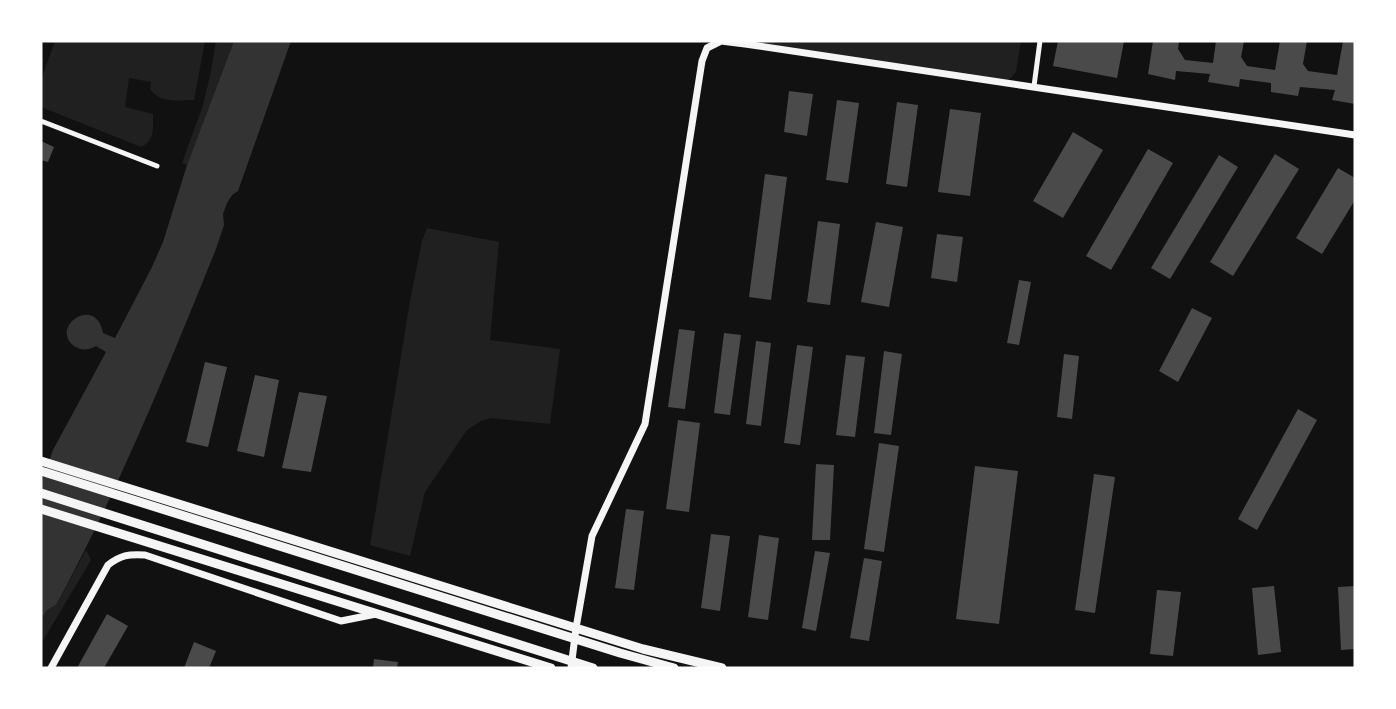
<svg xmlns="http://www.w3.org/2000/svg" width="1396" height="709" viewBox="0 0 1396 709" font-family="'Work Sans',sans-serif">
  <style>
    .green { fill: #202020 }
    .water { fill: #333 }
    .building { fill: #4a4a4a }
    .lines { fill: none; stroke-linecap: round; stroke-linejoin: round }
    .minor { stroke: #f5f5f5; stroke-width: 5 }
    .tertiary { stroke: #f5f5f5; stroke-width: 7 }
    .primary { stroke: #f5f5f5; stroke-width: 9 }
    .trunk { stroke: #f5f5f5; stroke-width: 9 }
  </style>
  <rect width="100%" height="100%" fill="#111"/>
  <!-- green -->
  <path class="green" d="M 55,41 L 205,41 L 194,100 C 179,100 160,104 150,89 L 151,82 L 129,78 L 125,107 L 153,114 C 153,127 155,141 141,147 L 41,107 L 41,80 Z
    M 216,41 L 234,41 L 187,165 L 182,163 L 203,105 L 210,76 Z
    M 749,41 L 1021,41 L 1016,72 L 1008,81 Z
    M 427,228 L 499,242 L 490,340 L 560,349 L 550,424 L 491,418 L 481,421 L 467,430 L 425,492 L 410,556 L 370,545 L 410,301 L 422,241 Z
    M 86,550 L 91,560 L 41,644 L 41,619 L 47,610 L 56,605 Z"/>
  <!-- water -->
  <path class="water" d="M 234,41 L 291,41 L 238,191 L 232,195 L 227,203 L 223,214 L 224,225 L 216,249 C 167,370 118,491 56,605 L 47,610 L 41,619 L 41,484 L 53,450 L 106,352 L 96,346 C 89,350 81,351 74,346 C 49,327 96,294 103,333 L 115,338 L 152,267 L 163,242 L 187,165 Z"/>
  <!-- building -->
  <path class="building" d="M 1058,41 L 1124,41 L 1117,78 L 1053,66 Z
    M 1153,41 L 1179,41 L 1178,49 L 1185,60 L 1213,63 L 1216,41 L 1244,41 L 1241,57 L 1247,66 L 1275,70 L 1280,41 L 1307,41 L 1303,64 L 1308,71 L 1337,75 L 1343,41 L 1355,41 L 1355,104 L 1332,100 L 1335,90 L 1300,87 L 1298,96 L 1271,92 L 1271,83 L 1240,79 L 1239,87 L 1208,82 L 1210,74 L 1176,71 L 1175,80 L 1148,74 Z
    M 789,91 L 813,94 L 807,136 L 784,132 Z
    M 837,100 L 859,103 L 848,183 L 826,180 Z
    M 897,102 L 918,105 L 907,187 L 886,184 Z
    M 950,109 L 981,113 L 970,196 L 938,192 Z
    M 1073,132 L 1103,150 L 1063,218 L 1033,201 Z
    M 41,141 L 54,147 L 48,162 L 41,160 Z
    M 1148,149 L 1173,163 L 1111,270 L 1086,256 Z
    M 1275,154 L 1299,169 L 1233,276 L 1210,262 Z
    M 1219,155 L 1238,167 L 1170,279 L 1151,268 Z
    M 1338,168 L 1355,178 L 1355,200 L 1322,254 L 1296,238 Z
    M 765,174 L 787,177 L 771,300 L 749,297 Z
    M 818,221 L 840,224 L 830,305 L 807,302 Z
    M 876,222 L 903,227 L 889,307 L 861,302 Z
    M 937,234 L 963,237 L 957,282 L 931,278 Z
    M 1019,280 L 1031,282 L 1019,345 L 1007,343 Z
    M 1192,308 L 1212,318 L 1178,382 L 1159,371 Z
    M 679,329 L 695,331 L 685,409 L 668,407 Z
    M 724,333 L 741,335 L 730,415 L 714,413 Z
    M 756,341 L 771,343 L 761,426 L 746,424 Z
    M 797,345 L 813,347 L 800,445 L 784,443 Z
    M 884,351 L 902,354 L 891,435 L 874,433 Z
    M 1064,354 L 1079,356 L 1072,419 L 1057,417 Z
    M 846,355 L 865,357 L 855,437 L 836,435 Z
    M 205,362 L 227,367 L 208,447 L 186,442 Z
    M 255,375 L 279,380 L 264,457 L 237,451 Z
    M 299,392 L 327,396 L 311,472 L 282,468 Z
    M 1298,409 L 1317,420 L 1257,530 L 1238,519 Z
    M 678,420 L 700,423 L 689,512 L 666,509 Z
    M 879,443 L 899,446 L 884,552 L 864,549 Z
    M 816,464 L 834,465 L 830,540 L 812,540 Z
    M 975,466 L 1018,471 L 999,624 L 956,619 Z
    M 1094,474 L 1115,477 L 1095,613 L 1075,610 Z
    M 626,509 L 644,511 L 634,590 L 615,588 Z
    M 711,534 L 730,536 L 720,611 L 701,608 Z
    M 759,535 L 779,538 L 768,620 L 748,617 Z
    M 815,551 L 830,553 L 816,631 L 802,628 Z
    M 864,558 L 882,561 L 869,641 L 850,638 Z
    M 1274,586 L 1281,652 L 1258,655 L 1252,588 Z
    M 1355,586 L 1355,649 L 1341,650 L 1338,587 Z
    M 1157,590 L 1181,592 L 1173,656 L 1150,654 Z
    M 107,614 L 128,626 L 104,668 L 77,668 Z
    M 194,642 L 216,651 L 209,668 L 184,668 Z
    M 374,659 L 398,662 L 397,668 L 373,668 Z"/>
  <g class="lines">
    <!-- minor -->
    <path class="minor" d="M 1034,86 L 1040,41
      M 41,121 L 157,166"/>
    <!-- tertiary -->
    <path class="tertiary" d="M 51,668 L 108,565 C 121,555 128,554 145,555 L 341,621 L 376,614
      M 571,668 L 576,628 L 592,536 L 645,424 L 702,61 L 707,48 L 721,41 L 745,44 L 1355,135"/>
    <!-- primary -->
    <path class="primary" d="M 41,461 L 643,649 L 722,668
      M 41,509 L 551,668"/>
    <!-- trunk -->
    <path class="trunk" d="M 41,471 L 620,653 L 674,668
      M 41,493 L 593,668"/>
  </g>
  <!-- border -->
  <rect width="1396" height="709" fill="none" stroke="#ffffff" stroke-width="85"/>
</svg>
